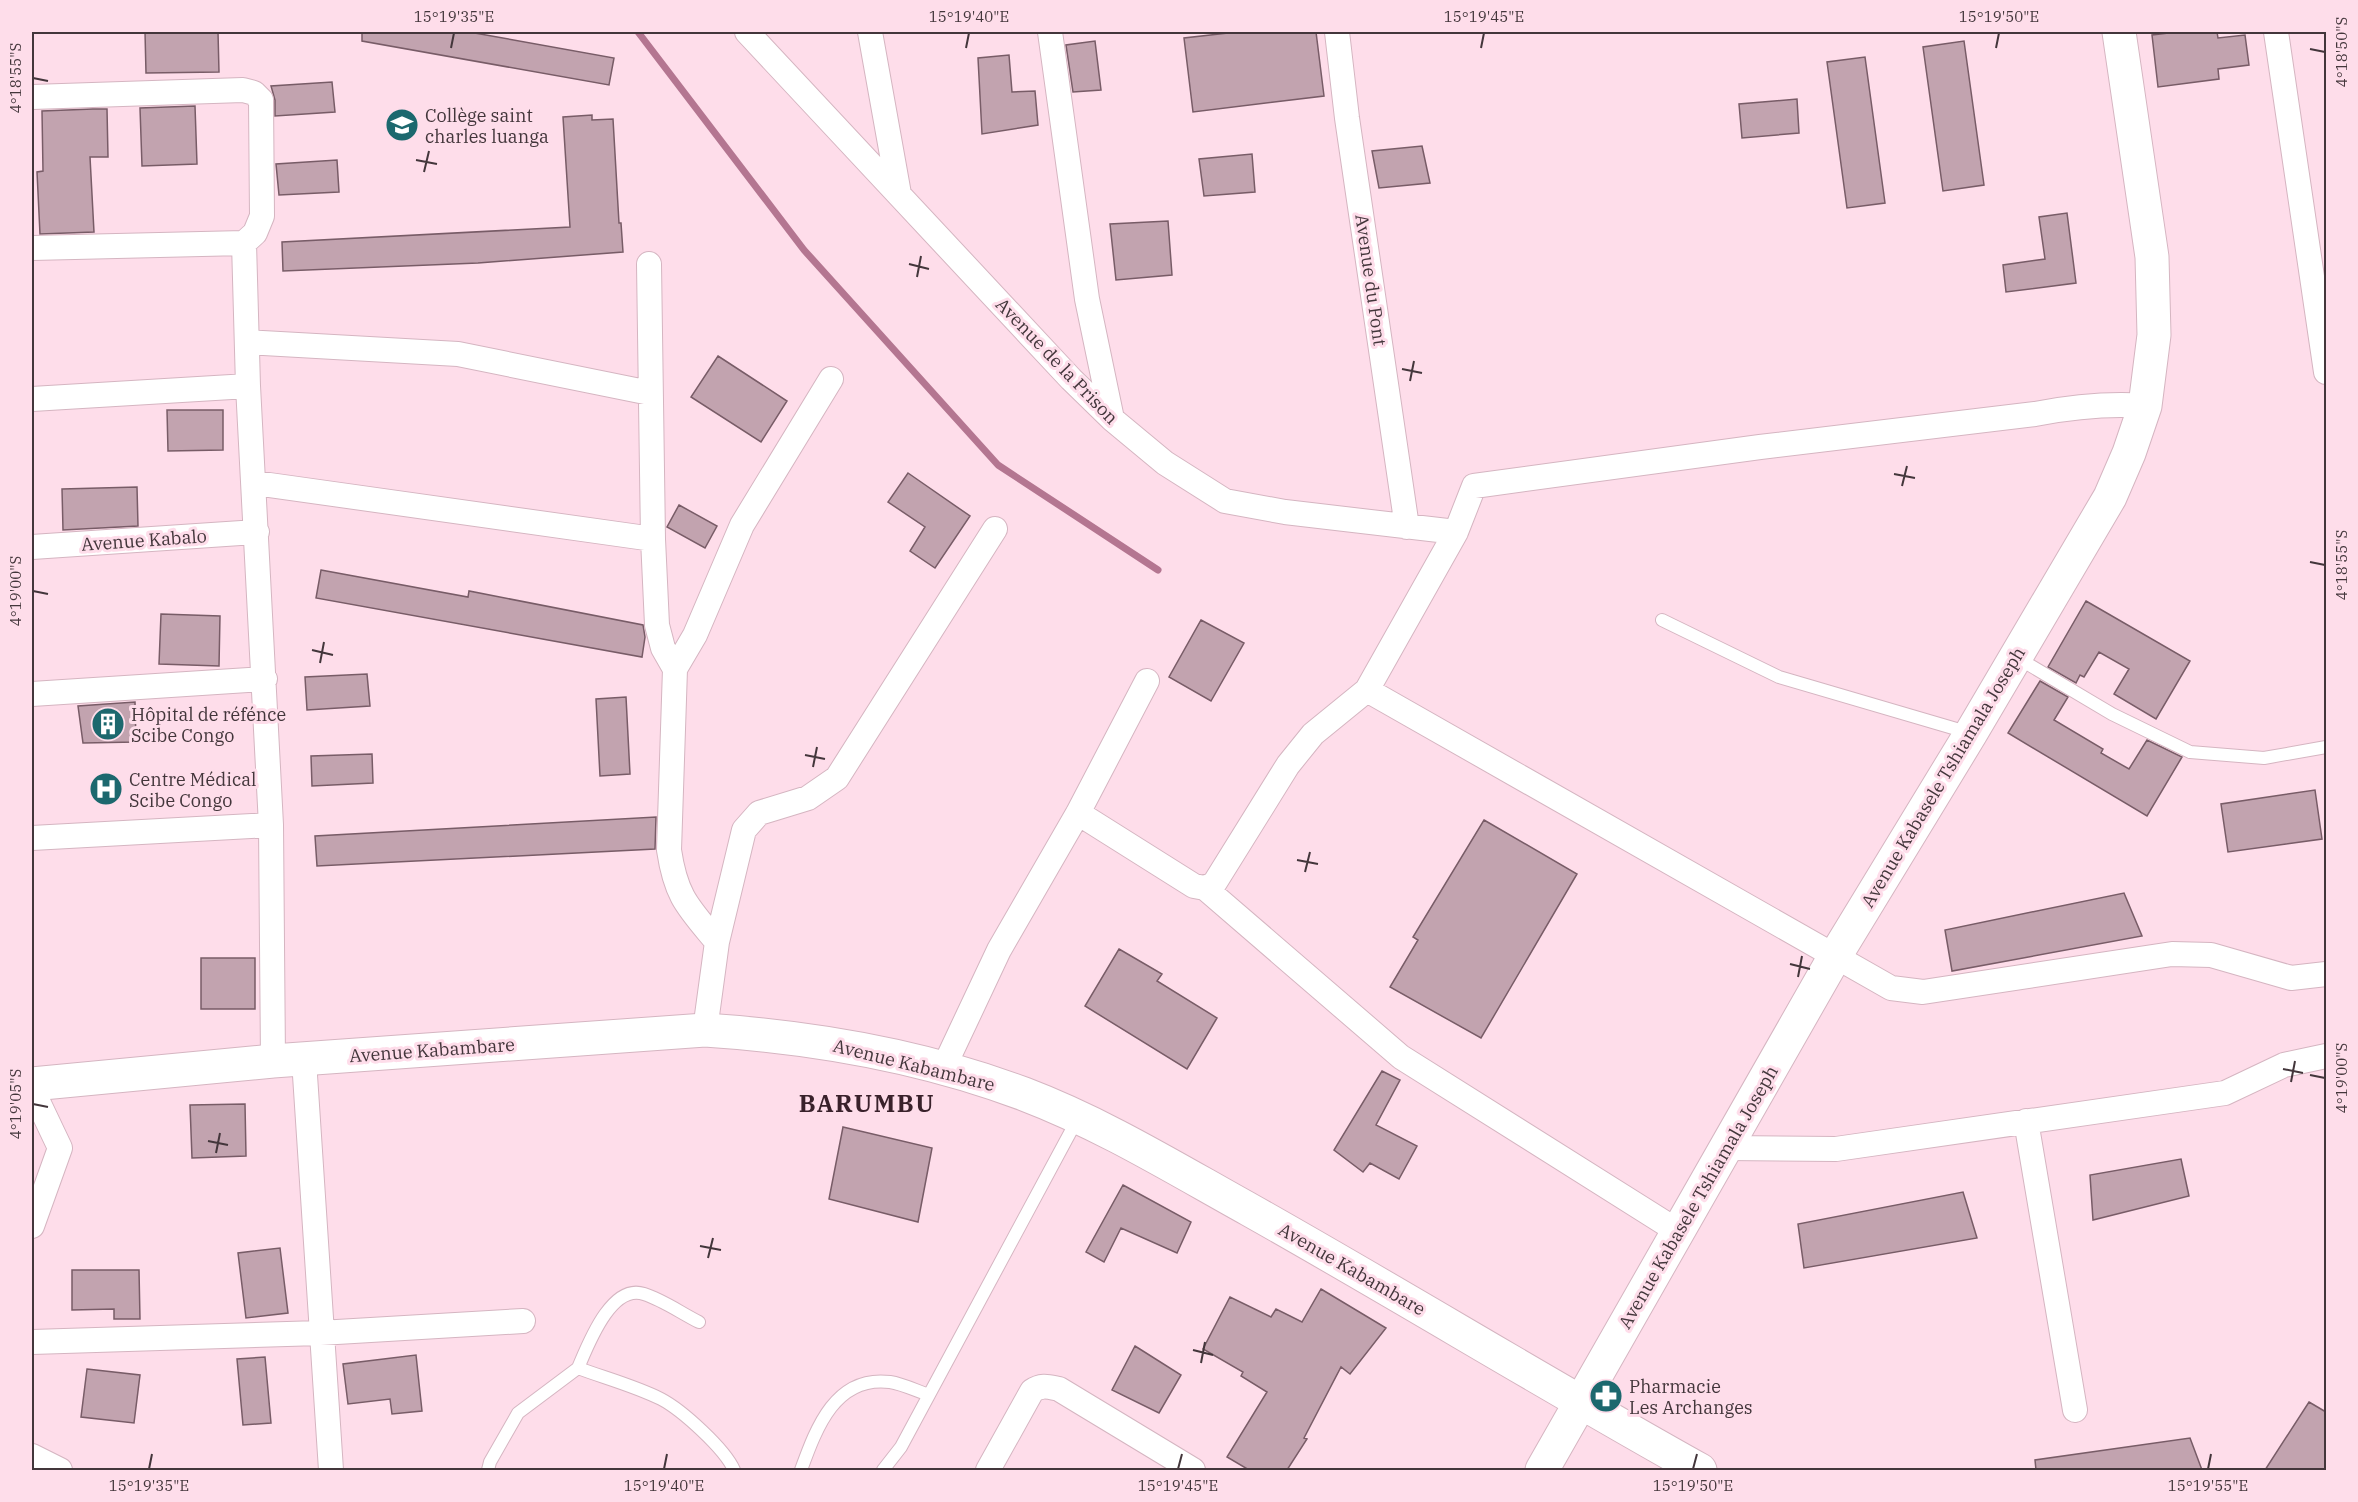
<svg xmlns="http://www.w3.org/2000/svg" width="2358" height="1502" viewBox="0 0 2358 1502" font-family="'IBM Plex Serif',serif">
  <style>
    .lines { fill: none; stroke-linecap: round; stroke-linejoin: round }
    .stream { stroke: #b47691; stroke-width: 7 }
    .building { fill: #c2a3af; stroke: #785c67; stroke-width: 1.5 }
    .service-casing { stroke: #d5b5c1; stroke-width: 14 }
    .minor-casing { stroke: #d5b5c1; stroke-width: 26 }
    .secondary-casing { stroke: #d5b5c1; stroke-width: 35 }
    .service { stroke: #fff; stroke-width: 12 }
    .minor { stroke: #fff; stroke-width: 24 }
    .secondary { stroke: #fff; stroke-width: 33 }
    .ticks { fill: none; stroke: #43363b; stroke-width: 2 }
    .labels { text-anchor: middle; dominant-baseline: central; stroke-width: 6; stroke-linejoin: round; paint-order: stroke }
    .poi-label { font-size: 18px; fill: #43363b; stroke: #feddea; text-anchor: start }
    .street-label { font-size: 18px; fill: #43363b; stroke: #feddea }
    .district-label { font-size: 24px; font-weight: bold; letter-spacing: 1.5px; fill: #39212b; stroke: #feddea }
    .neatline { fill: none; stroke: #43363b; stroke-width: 2 }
    .ticks-label { font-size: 15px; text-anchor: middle; fill: #43363b }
  </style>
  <rect width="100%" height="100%" fill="#feddea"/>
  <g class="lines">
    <!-- stream -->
    <path class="stream" d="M 638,32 L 804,250 L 998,465 L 1158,570"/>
  </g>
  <!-- building -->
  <path class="building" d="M 145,32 L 218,32 L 219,72 L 146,73 Z
    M 362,32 L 469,32 L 614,58 L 609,85 L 362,41 Z
    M 1237,32 L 1316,32 L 1324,96 L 1193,112 L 1184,38 Z
    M 2177,32 L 2217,32 L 2218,38 L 2245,35 L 2249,65 L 2218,69 L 2219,79 L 2158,87 L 2152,35 Z
    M 1095,41 L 1101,90 L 1073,92 L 1066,45 Z
    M 1964,41 L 1984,185 L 1943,191 L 1923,47 Z
    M 1009,55 L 1012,92 L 1035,91 L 1038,125 L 982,134 L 978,58 Z
    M 1865,57 L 1885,203 L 1847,208 L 1827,62 Z
    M 332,82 L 335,112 L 275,116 L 275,100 L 271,86 Z
    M 1797,99 L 1799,133 L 1742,138 L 1739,104 Z
    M 195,106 L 197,164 L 142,166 L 140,108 Z
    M 93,109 L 107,109 L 108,157 L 90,157 L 94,232 L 40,234 L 37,172 L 43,171 L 42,111 Z
    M 592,115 L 592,120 L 613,119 L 619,223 L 621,223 L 623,252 L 478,263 L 283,271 L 282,242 L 570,227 L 563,117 Z
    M 1422,146 L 1430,183 L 1379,188 L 1372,151 Z
    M 1252,154 L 1255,192 L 1204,196 L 1199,159 Z
    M 337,160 L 339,192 L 279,195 L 276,164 Z
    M 2067,213 L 2076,283 L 2006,292 L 2003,265 L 2045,259 L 2039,217 Z
    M 1168,221 L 1172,275 L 1116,280 L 1110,224 Z
    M 718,356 L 787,401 L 761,442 L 691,397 Z
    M 167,410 L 223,410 L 223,450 L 168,451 Z
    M 908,473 L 970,516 L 935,568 L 910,551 L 925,527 L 888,502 Z
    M 137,487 L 138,526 L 63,530 L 62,489 Z
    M 679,505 L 717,526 L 705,548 L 667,527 Z
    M 321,570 L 468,597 L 469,591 L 643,625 L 645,637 L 642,657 L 316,598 Z
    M 2086,601 L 2190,661 L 2156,719 L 2114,694 L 2129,669 L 2099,652 L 2084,677 L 2080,675 L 2076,683 L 2048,667 Z
    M 161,614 L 220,616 L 219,666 L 159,664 Z
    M 1201,620 L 1244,643 L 1211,701 L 1169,677 Z
    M 367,674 L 370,706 L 307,710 L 305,677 Z
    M 2040,681 L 2068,697 L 2054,720 L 2103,749 L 2101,753 L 2129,769 L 2147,740 L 2182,757 L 2147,816 L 2008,733 Z
    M 626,697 L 630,774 L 600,776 L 596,699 Z
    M 135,702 L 136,742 L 83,743 L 78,706 Z
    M 372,754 L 373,783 L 312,786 L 311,756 Z
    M 2315,790 L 2322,839 L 2228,852 L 2221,804 Z
    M 656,817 L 655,849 L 317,866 L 315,836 Z
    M 1484,820 L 1577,874 L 1481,1038 L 1390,987 L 1418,940 L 1413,937 Z
    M 2124,893 L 2142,936 L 1952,971 L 1945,930 Z
    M 1119,949 L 1162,974 L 1157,981 L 1217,1018 L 1187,1069 L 1085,1006 Z
    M 201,958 L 255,958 L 255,1009 L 201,1009 Z
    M 1382,1071 L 1400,1080 L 1376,1125 L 1417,1146 L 1399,1179 L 1370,1163 L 1363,1172 L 1334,1150 Z
    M 245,1104 L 246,1156 L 192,1158 L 190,1105 Z
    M 843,1127 L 932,1148 L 918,1222 L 829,1199 Z
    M 2181,1159 L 2189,1196 L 2093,1220 L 2090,1175 Z
    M 1123,1185 L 1191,1222 L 1177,1253 L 1121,1228 L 1104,1262 L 1086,1252 Z
    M 1963,1192 L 1977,1238 L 1804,1268 L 1798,1224 Z
    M 280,1248 L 288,1313 L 246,1318 L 238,1253 Z
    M 72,1270 L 139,1270 L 140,1319 L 114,1319 L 114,1309 L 72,1310 Z
    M 1321,1289 L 1386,1328 L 1350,1374 L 1341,1367 L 1304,1438 L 1307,1439 L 1287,1470 L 1249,1470 L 1227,1457 L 1267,1392 L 1241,1376 L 1243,1372 L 1203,1349 L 1230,1297 L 1271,1317 L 1276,1309 L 1302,1322 Z
    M 1135,1346 L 1181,1375 L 1159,1413 L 1112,1390 Z
    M 416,1355 L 422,1411 L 392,1414 L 390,1399 L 348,1404 L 343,1364 Z
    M 265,1357 L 271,1423 L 243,1425 L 237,1359 Z
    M 87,1369 L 140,1375 L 134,1423 L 81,1417 Z
    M 2309,1402 L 2326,1412 L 2326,1470 L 2265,1470 Z
    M 2190,1438 L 2202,1470 L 2036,1470 L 2035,1460 Z"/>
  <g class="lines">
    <defs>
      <path id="service" d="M 1662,620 L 1779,677 L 1970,733
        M 2016,657 L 2112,714 L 2190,752 L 2264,758 L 2326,747
        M 699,1322 C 681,1313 663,1300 644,1294 C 611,1283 588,1345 578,1368 C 605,1378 635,1386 661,1399 C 682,1410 725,1449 734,1470
        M 488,1470 L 490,1462 L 518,1413 L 578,1368
        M 801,1470 C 816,1429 835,1375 890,1382 C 903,1384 917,1391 929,1395
        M 883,1470 L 901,1447 L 1078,1118"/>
      <path id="minor" d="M 747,32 L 1071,379 L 1112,419 L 1165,463 L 1225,501 L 1285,512 L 1456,532
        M 870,32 L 899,194
        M 1050,32 L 1087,299 L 1112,419
        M 1337,32 L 1347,118 L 1407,527
        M 2276,32 L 2326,372
        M 32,97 L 243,90 L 254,93 L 261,100 L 262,216 L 255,233 L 244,243 L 248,386 L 271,825 L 273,1061
        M 32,248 L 244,243
        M 649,264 L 653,539 L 657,625 L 663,648 L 675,669
        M 247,342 L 458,354 L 650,393
        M 32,399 L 248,386
        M 255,483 L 653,539
        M 32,547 L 257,532
        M 1367,690 L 1891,988 L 1923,992 L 2172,954 L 2211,955 L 2291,978 L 2326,974
        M 32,694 L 265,679
        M 1078,813 L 1194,886 L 1205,888 L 1401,1057 L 1679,1232
        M 32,838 L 271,825
        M 1205,888 L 1214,884 L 1288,765 L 1313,734 L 1367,690 L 1456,532 L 1474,486 L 1760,447 L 2035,414 C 2072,407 2106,403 2145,406
        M 717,942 C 688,907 676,897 669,850 L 675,669 L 695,635 L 742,525 L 831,379
        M 705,1030 L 717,942 L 744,830 L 759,813 L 808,798 L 837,778 L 995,529
        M 304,1060 L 331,1470
        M 943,1069 L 999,950 L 1078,813 L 1147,681
        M 32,1089 L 60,1148 L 32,1226
        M 2026,1121 L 2075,1410
        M 1726,1148 L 1836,1149 L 2225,1093 L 2284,1065 L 2326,1056
        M 32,1342 L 320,1333 L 523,1321
        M 32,1456 L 60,1470
        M 988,1470 L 1032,1391 C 1042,1384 1049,1387 1059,1389 L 1193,1470"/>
      <path id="secondary" d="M 32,1084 L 273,1061 L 705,1030 C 812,1037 923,1056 1024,1094 C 1103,1124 1176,1169 1250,1210 C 1401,1295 1549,1386 1700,1470
        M 1542,1470 L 1834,958 L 1971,733 L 2110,497 L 2129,453 L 2145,406 L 2154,335 L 2152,257 L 2119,32"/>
    </defs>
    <!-- service casing -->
    <use href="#service" class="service-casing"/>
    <!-- minor casing -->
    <use href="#minor" class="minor-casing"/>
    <!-- secondary casing -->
    <use href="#secondary" class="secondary-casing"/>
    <!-- service -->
    <use href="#service" class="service"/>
    <!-- minor -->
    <use href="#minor" class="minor"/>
    <!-- secondary -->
    <use href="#secondary" class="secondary"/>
  </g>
  <!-- ticks -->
  <path class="ticks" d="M 451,48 L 454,33M 966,48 L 969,33M 1481,48 L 1484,33M 1996,48 L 1999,33M 2310,49 L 2325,52M 33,78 L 48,81M 416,160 L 437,164M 424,172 L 429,151M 909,264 L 929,269M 917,277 L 921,256M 1402,369 L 1422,373M 1410,381 L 1414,361M 1894,474 L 1915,478M 1902,486 L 1907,466M 2310,562 L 2325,565M 33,591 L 48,594M 312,650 L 333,655M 320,663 L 324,642M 805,755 L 825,759M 813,767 L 817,747M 1297,860 L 1318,864M 1305,872 L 1310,852M 1790,964 L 1810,969M 1798,977 L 1802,956M 2283,1069 L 2303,1073M 2310,1075 L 2325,1078M 2291,1082 L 2295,1061M 33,1104 L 48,1107M 208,1141 L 228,1145M 216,1153 L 220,1133M 700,1246 L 721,1250M 708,1258 L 713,1238M 1193,1350 L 1213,1355M 1201,1363 L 1205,1342M 149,1469 L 152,1454M 664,1469 L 667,1454M 1178,1469 L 1182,1454M 1693,1469 L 1697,1454M 2208,1469 L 2211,1454"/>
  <!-- icons -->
  <defs>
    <symbol id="school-disc" viewBox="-11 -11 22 22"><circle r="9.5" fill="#1c686e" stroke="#feddea"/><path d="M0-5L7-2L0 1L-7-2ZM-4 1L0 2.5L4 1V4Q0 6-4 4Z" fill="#fff"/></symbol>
    <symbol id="building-disc" viewBox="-11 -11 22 22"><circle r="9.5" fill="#1c686e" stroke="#feddea"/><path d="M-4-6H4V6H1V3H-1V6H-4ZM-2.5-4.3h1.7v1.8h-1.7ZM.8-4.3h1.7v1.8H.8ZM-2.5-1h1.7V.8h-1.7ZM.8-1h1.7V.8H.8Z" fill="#fff"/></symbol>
    <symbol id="hospital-disc" viewBox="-11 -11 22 22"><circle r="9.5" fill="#1c686e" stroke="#feddea"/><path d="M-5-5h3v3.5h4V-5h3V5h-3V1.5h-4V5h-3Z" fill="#fff"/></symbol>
    <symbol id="pharmacy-disc" viewBox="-11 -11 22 22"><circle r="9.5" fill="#1c686e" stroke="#feddea"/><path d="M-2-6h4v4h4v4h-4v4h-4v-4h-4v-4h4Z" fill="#fff"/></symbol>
  </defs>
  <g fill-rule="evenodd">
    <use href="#school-disc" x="383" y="106" width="38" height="38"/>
    <use href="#building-disc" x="89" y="705" width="38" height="38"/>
    <use href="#hospital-disc" x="87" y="770" width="38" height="38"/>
    <use href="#pharmacy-disc" x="1587" y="1377" width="38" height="38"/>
  </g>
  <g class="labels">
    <!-- poi labels -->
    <g class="poi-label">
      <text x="425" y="115">Collège saint<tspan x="425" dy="21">charles luanga</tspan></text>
      <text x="131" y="714">Hôpital de réfénce<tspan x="131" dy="21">Scibe Congo</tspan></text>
      <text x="129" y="779">Centre Médical<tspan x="129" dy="21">Scibe Congo</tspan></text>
      <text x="1629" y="1386">Pharmacie<tspan x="1629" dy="21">Les Archanges</tspan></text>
    </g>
    <!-- street labels -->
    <g class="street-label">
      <text transform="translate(1371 280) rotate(82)">Avenue du Pont</text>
      <text transform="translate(1057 361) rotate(46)">Avenue de la Prison</text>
      <text transform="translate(144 540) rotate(-4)">Avenue Kabalo</text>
      <text transform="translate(1943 777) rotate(-59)">Avenue Kabasele Tshiamala Joseph</text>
      <text transform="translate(432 1050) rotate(-4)">Avenue Kabambare</text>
      <text transform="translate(914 1065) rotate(14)">Avenue Kabambare</text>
      <text transform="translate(1698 1197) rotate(-60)">Avenue Kabasele Tshiamala Joseph</text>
      <text transform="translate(1352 1269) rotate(30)">Avenue Kabambare</text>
    </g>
    <!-- district labels -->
    <g class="district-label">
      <text x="867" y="1103">BARUMBU</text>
    </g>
  </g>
  <!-- border -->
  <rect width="2358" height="1502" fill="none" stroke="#feddea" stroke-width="66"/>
  <rect x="33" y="33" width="2292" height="1436" class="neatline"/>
  <g class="ticks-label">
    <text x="454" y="22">15°19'35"E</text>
    <text x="969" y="22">15°19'40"E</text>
    <text x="1484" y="22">15°19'45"E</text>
    <text x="1999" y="22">15°19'50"E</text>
    <text transform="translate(2342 52) rotate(-90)" y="5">4°18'50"S</text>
    <text transform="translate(16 78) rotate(-90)" y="5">4°18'55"S</text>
    <text transform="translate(2342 565) rotate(-90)" y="5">4°18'55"S</text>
    <text transform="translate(16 591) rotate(-90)" y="5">4°19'00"S</text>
    <text transform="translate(2342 1078) rotate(-90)" y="5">4°19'00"S</text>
    <text transform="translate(16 1104) rotate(-90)" y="5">4°19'05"S</text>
    <text x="149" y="1491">15°19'35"E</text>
    <text x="664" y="1491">15°19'40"E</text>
    <text x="1178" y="1491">15°19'45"E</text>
    <text x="1693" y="1491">15°19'50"E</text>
    <text x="2208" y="1491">15°19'55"E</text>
  </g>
</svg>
